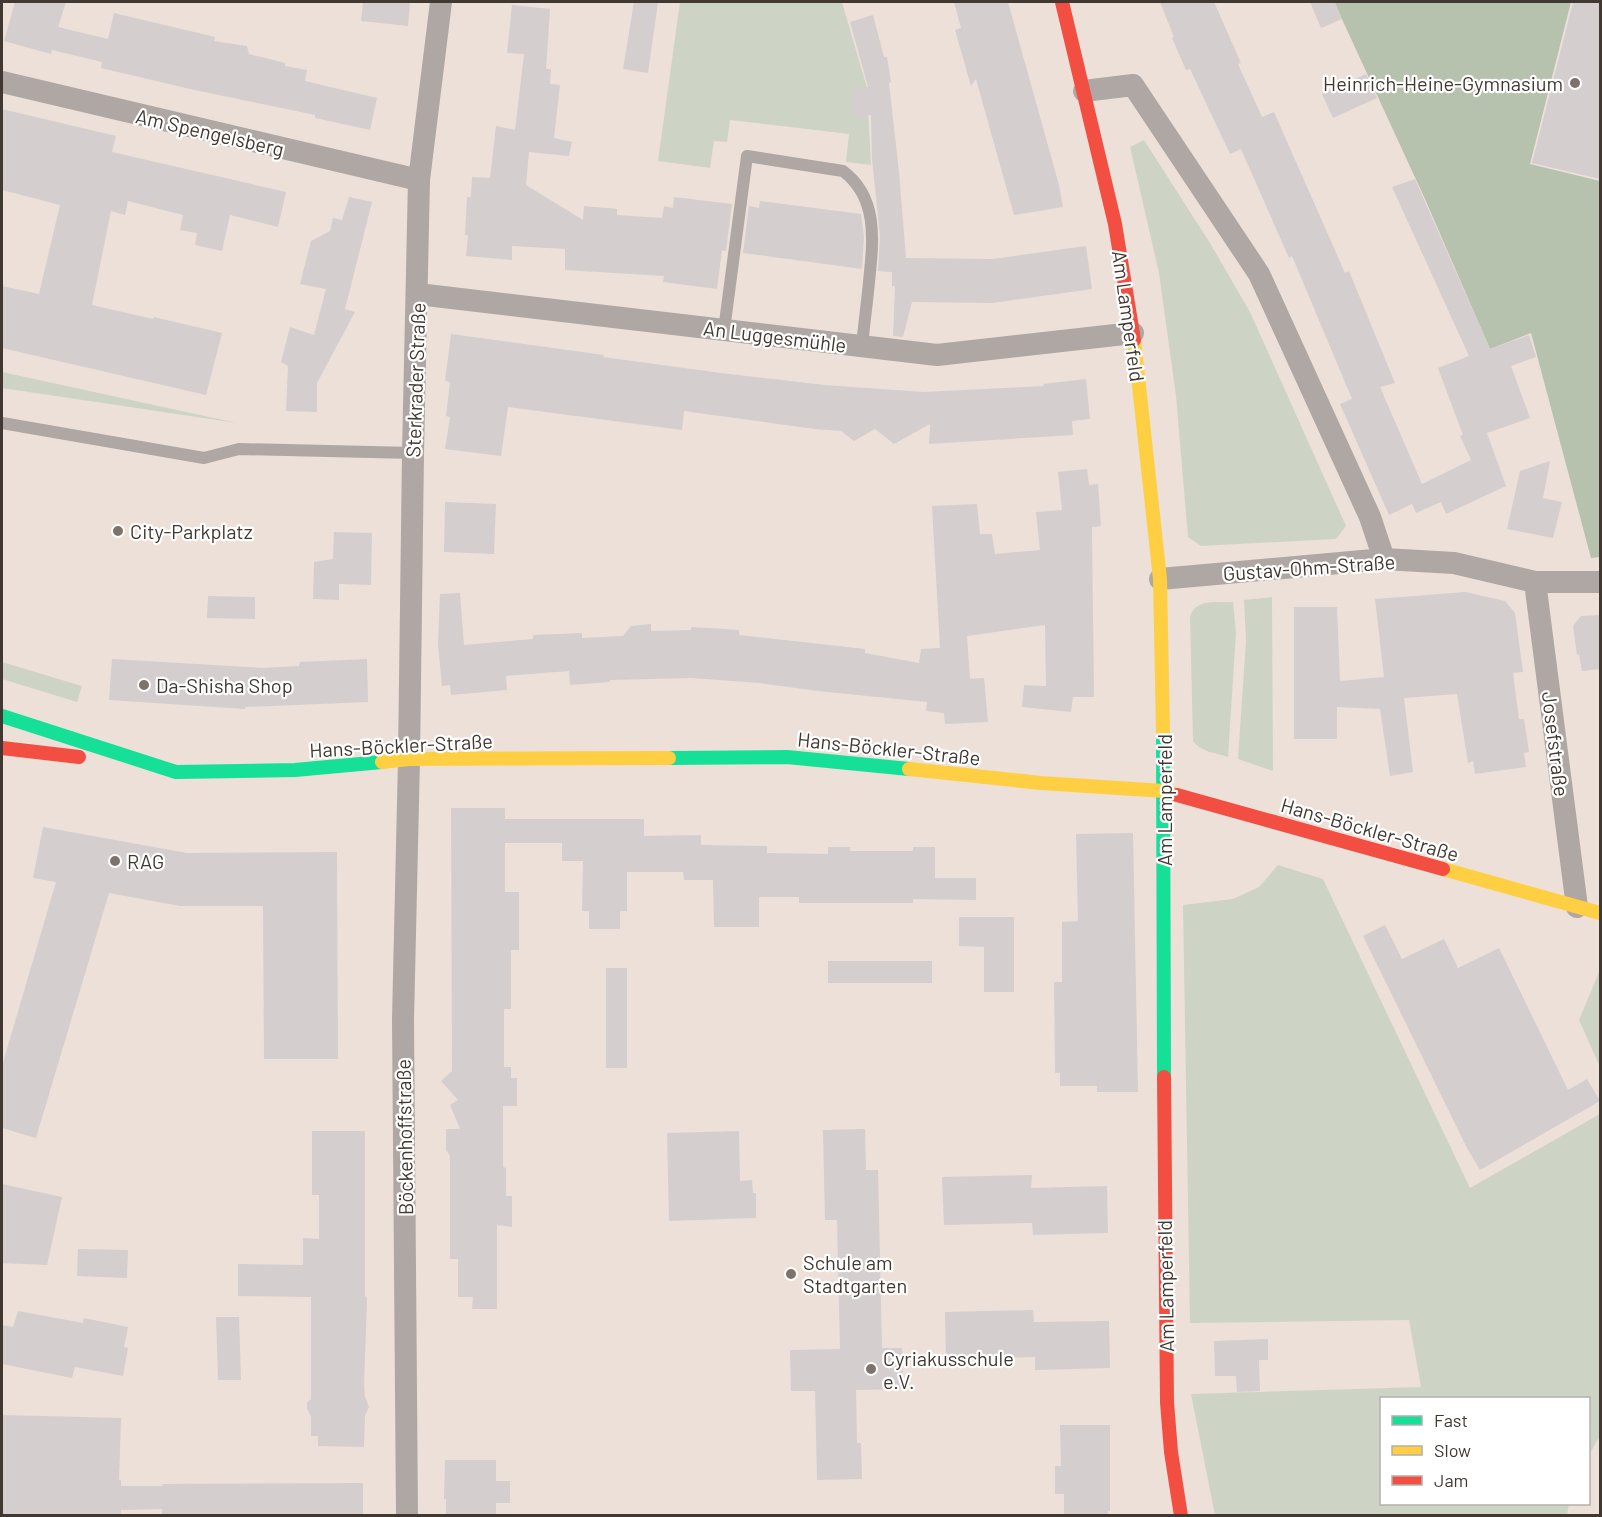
<svg xmlns="http://www.w3.org/2000/svg" width="1602" height="1517" viewBox="0 0 1602 1517" font-family="Barlow,sans-serif">
  <style>
    .green { fill: #ced4c5 }
    .forest { fill: #b6c1ae }
    .building { fill: #d4cecf }
    .lines { fill: none; stroke-linecap: round; stroke-linejoin: round }
    .lane { stroke: #aea7a3; stroke-width: 12 }
    .street { stroke: #aea7a3; stroke-width: 22 }
    .fast { stroke: #16e098; stroke-width: 14 }
    .slow { stroke: #ffcf43; stroke-width: 14 }
    .jam { stroke: #f24e42; stroke-width: 14 }
    .poi-dot { fill: #7e736c; stroke: #fff; stroke-width: 2 }
    .labels { text-anchor: middle; dominant-baseline: central; stroke-width: 4.5; stroke-linejoin: round; paint-order: stroke }
    .poi-label { font-size: 20px; fill: #423832; stroke: #fff; text-anchor: start }
    .street-label { font-size: 20px; fill: #423832; stroke: #fff }
  </style>
  <rect width="100%" height="100%" fill="#ede0d8"/>
  <!-- green -->
  <path class="green" d="M 680,2 L 842,2 L 867,88 L 871,165 L 846,162 L 849,134 L 730,120 L 727,142 L 714,141 L 710,168 L 658,161 Z
    M 1144,140 L 1210,243 L 1250,312 L 1346,526 L 1336,539 L 1201,546 L 1188,537 L 1176,396 L 1159,273 L 1130,147 Z
    M 2,372 L 237,423 L 2,388 Z
    M 1272,597 L 1273,771 L 1238,759 L 1246,640 L 1244,600 Z
    M 1233,602 L 1236,633 L 1228,757 C 1215,753 1201,752 1193,741 L 1190,617 C 1196,598 1216,603 1233,602 Z
    M 2,662 L 82,686 L 77,702 L 2,679 Z
    M 1278,865 L 1323,879 L 1470,1188 L 1600,1114 L 1600,1436 L 1589,1455 L 1588,1398 L 1382,1398 L 1382,1504 L 1569,1504 L 1567,1515 L 1215,1515 L 1191,1394 L 1421,1387 L 1409,1320 L 1190,1323 L 1183,905 L 1233,899 L 1259,887 Z
    M 1600,970 L 1600,1067 L 1579,1020 Z"/>
  <!-- forest -->
  <path class="forest" d="M 1334,2 L 1571,2 L 1530,164 L 1600,181 L 1600,557 L 1591,558 L 1531,333 L 1490,349 L 1425,199 Z"/>
  <!-- building -->
  <path class="building" d="M 15,2 L 66,2 L 58,27 L 108,39 L 114,13 L 215,37 L 214,41 L 247,46 L 249,54 L 285,63 L 285,66 L 307,70 L 305,81 L 377,98 L 370,130 L 315,118 L 315,115 L 190,89 L 101,68 L 102,62 L 52,50 L 51,54 L 4,41 Z
    M 363,2 L 410,2 L 408,26 L 361,21 Z
    M 634,2 L 658,2 L 648,73 L 623,69 Z
    M 954,2 L 1008,2 L 1059,185 L 1063,207 L 1014,215 L 976,79 L 971,86 L 955,30 L 961,28 Z
    M 1160,2 L 1214,2 L 1241,63 L 1238,64 L 1262,117 L 1274,112 L 1345,273 L 1349,271 L 1395,383 L 1380,387 L 1422,484 L 1471,460 L 1460,436 L 1463,435 L 1438,368 L 1469,356 L 1392,187 L 1415,179 L 1490,349 L 1529,335 L 1536,357 L 1511,366 L 1530,418 L 1487,433 L 1506,486 L 1446,514 L 1441,502 L 1416,513 L 1412,504 L 1389,515 L 1340,404 L 1352,399 L 1292,256 L 1289,258 L 1241,149 L 1230,154 L 1190,69 L 1186,70 L 1172,38 L 1174,37 Z
    M 1310,2 L 1335,2 L 1342,19 L 1321,28 Z
    M 1573,2 L 1600,2 L 1600,179 L 1532,163 Z
    M 512,5 L 550,9 L 546,69 L 551,69 L 550,84 L 560,85 L 554,138 L 572,142 L 569,156 L 529,152 L 526,185 L 583,220 L 584,206 L 617,209 L 617,215 L 662,218 L 664,206 L 673,208 L 674,197 L 732,204 L 726,251 L 722,250 L 717,289 L 663,282 L 664,276 L 565,270 L 565,249 L 512,246 L 512,260 L 466,256 L 468,235 L 465,235 L 467,197 L 471,197 L 472,177 L 490,178 L 496,126 L 515,130 L 524,54 L 507,53 Z
    M 873,15 L 884,57 L 887,57 L 891,82 L 889,83 L 899,172 L 906,258 L 993,259 L 1086,246 L 1092,289 L 992,303 L 912,302 L 903,337 L 893,336 L 895,286 L 892,286 L 892,272 L 878,271 L 880,236 L 872,159 L 871,115 L 854,117 L 851,89 L 868,87 L 850,22 Z
    M 1366,74 L 1377,98 L 1333,118 L 1322,94 Z
    M 2,109 L 116,136 L 112,152 L 286,192 L 278,227 L 230,215 L 222,251 L 195,245 L 197,233 L 180,230 L 183,215 L 128,201 L 125,215 L 111,211 L 92,305 L 153,319 L 154,317 L 222,333 L 206,395 L 2,348 L 2,286 L 39,294 L 60,205 L 2,190 Z
    M 349,197 L 372,202 L 345,309 L 355,312 L 317,383 L 317,412 L 286,411 L 288,366 L 281,362 L 290,327 L 314,335 L 326,289 L 300,284 L 311,241 L 330,231 L 333,218 L 342,220 Z
    M 760,201 L 861,214 L 864,237 L 862,269 L 743,253 L 749,206 L 759,208 Z
    M 451,334 L 604,355 L 603,357 L 721,373 L 825,385 L 924,392 L 1044,386 L 1043,384 L 1086,379 L 1090,419 L 1072,421 L 1073,435 L 929,444 L 930,424 L 894,444 L 875,429 L 854,441 L 841,431 L 815,429 L 684,411 L 682,430 L 508,407 L 501,456 L 445,449 L 450,417 L 446,416 L 450,382 L 445,381 Z
    M 1550,461 L 1543,498 L 1562,502 L 1553,538 L 1507,529 L 1520,471 Z
    M 1087,469 L 1089,485 L 1098,484 L 1101,526 L 1092,527 L 1094,697 L 1073,697 L 1071,712 L 1022,707 L 1024,685 L 1046,686 L 1045,625 L 967,636 L 970,679 L 984,678 L 988,722 L 945,724 L 944,713 L 926,711 L 927,702 L 818,691 L 759,683 L 691,678 L 610,680 L 610,682 L 570,685 L 569,671 L 506,676 L 507,690 L 451,695 L 450,685 L 442,686 L 438,644 L 440,594 L 460,593 L 464,645 L 533,639 L 533,635 L 582,633 L 582,638 L 623,636 L 631,626 L 651,624 L 651,631 L 691,630 L 691,627 L 739,630 L 739,635 L 865,649 L 865,653 L 919,663 L 921,649 L 940,648 L 932,506 L 977,504 L 980,534 L 992,534 L 995,554 L 1040,550 L 1036,512 L 1062,510 L 1058,472 Z
    M 445,502 L 496,504 L 494,554 L 444,552 Z
    M 334,532 L 372,533 L 371,585 L 339,584 L 339,600 L 313,599 L 314,562 L 333,559 Z
    M 1465,592 L 1505,601 L 1515,613 L 1523,672 L 1513,673 L 1519,719 L 1524,719 L 1529,752 L 1524,753 L 1526,767 L 1475,774 L 1473,761 L 1468,763 L 1457,694 L 1404,698 L 1413,772 L 1390,776 L 1380,709 L 1337,707 L 1337,739 L 1294,739 L 1294,607 L 1337,607 L 1340,681 L 1384,677 L 1375,599 Z
    M 208,596 L 255,597 L 255,619 L 207,618 Z
    M 1600,615 L 1600,669 L 1582,671 L 1579,654 L 1577,655 L 1573,626 L 1581,616 Z
    M 112,659 L 263,668 L 299,666 L 300,662 L 367,659 L 368,702 L 245,707 L 245,709 L 109,700 Z
    M 451,808 L 505,808 L 505,819 L 644,819 L 644,836 L 701,835 L 701,845 L 767,846 L 767,853 L 828,854 L 828,847 L 850,847 L 850,851 L 913,851 L 913,847 L 935,847 L 935,878 L 976,878 L 976,900 L 913,899 L 913,903 L 799,903 L 799,897 L 759,897 L 759,927 L 714,927 L 713,880 L 684,880 L 683,872 L 627,872 L 627,911 L 620,911 L 620,929 L 589,929 L 589,911 L 582,911 L 583,861 L 562,861 L 562,843 L 505,843 L 505,892 L 519,892 L 519,950 L 511,950 L 511,1009 L 504,1009 L 504,1067 L 511,1067 L 511,1078 L 517,1078 L 517,1106 L 503,1106 L 503,1167 L 506,1168 L 506,1196 L 512,1196 L 512,1227 L 497,1225 L 497,1309 L 472,1309 L 473,1297 L 458,1297 L 458,1259 L 450,1259 L 450,1156 L 446,1150 L 446,1129 L 460,1129 L 450,1105 L 458,1100 L 441,1081 L 452,1071 Z
    M 43,827 L 187,853 L 337,852 L 338,1059 L 264,1059 L 263,906 L 180,906 L 109,893 L 36,1138 L 2,1128 L 2,1066 L 56,882 L 33,878 Z
    M 1133,833 L 1138,1092 L 1097,1092 L 1097,1086 L 1060,1086 L 1060,1073 L 1055,1073 L 1054,982 L 1062,982 L 1062,922 L 1078,921 L 1076,834 Z
    M 959,917 L 1014,917 L 1014,992 L 984,992 L 984,947 L 959,946 Z
    M 1385,925 L 1402,959 L 1444,939 L 1458,968 L 1499,948 L 1568,1090 L 1587,1079 L 1600,1101 L 1480,1170 L 1467,1148 L 1363,936 Z
    M 828,961 L 932,961 L 932,983 L 828,983 Z
    M 606,968 L 627,968 L 627,1068 L 606,1068 Z
    M 865,1129 L 866,1170 L 878,1170 L 882,1348 L 902,1348 L 903,1389 L 856,1390 L 857,1443 L 861,1443 L 862,1479 L 817,1480 L 815,1391 L 791,1391 L 790,1350 L 840,1349 L 837,1220 L 825,1220 L 823,1130 Z
    M 312,1131 L 365,1131 L 365,1296 L 367,1298 L 364,1387 L 365,1397 L 369,1407 L 365,1416 L 364,1447 L 318,1446 L 318,1436 L 311,1436 L 311,1417 L 307,1408 L 307,1403 L 311,1399 L 311,1297 L 238,1296 L 238,1264 L 303,1265 L 303,1238 L 319,1239 L 319,1195 L 312,1195 Z
    M 739,1131 L 740,1181 L 752,1180 L 753,1193 L 756,1193 L 756,1218 L 669,1221 L 667,1133 Z
    M 1032,1175 L 1031,1188 L 1107,1186 L 1108,1233 L 1033,1235 L 1032,1223 L 944,1225 L 942,1177 Z
    M 2,1184 L 62,1197 L 47,1265 L 2,1263 Z
    M 78,1249 L 128,1250 L 127,1278 L 77,1276 Z
    M 1033,1310 L 1034,1322 L 1109,1321 L 1110,1368 L 1035,1370 L 1035,1357 L 946,1359 L 945,1312 Z
    M 18,1311 L 83,1323 L 84,1318 L 128,1327 L 124,1347 L 128,1348 L 123,1376 L 75,1367 L 72,1378 L 2,1364 L 2,1325 L 13,1327 Z
    M 216,1317 L 239,1317 L 241,1380 L 218,1380 Z
    M 1268,1339 L 1268,1360 L 1259,1360 L 1260,1391 L 1237,1392 L 1236,1376 L 1215,1376 L 1214,1341 Z
    M 2,1415 L 121,1418 L 119,1480 L 121,1480 L 121,1486 L 163,1486 L 162,1484 L 363,1483 L 363,1515 L 162,1515 L 162,1509 L 121,1510 L 121,1515 L 2,1515 Z
    M 1060,1425 L 1110,1425 L 1110,1511 L 1108,1511 L 1108,1515 L 1064,1515 L 1064,1494 L 1055,1494 L 1055,1466 L 1061,1466 Z
    M 445,1460 L 496,1460 L 496,1481 L 510,1481 L 510,1503 L 496,1503 L 496,1515 L 446,1515 L 446,1499 L 444,1499 Z"/>
  <g class="lines">
    <!-- lane -->
    <path class="lane" d="M 724,330 L 747,156 L 843,171 C 879,198 873,242 869,282 C 867,303 864,325 862,346
      M 2,423 L 204,458 L 239,449 L 413,453"/>
    <!-- street -->
    <path class="street" d="M 2,82 L 419,180
      M 1084,91 L 1133,85 L 1259,274 L 1370,517 L 1384,559
      M 418,294 L 937,355 L 1133,333
      M 1160,579 L 1384,559 L 1454,563 L 1535,582 L 1600,582
      M 1535,582 L 1577,907
      M 407,1516 L 403,1020 L 409,759 L 413,453 L 419,180 L 441,2"/>
    <!-- fast -->
    <path class="fast" d="M 2,716 L 176,772 L 295,770 L 382,762
      M 1163,733 L 1164,1077
      M 669,758 L 787,757 L 909,769"/>
    <!-- slow -->
    <path class="slow" d="M 1134,340 L 1160,579 L 1163,733
      M 382,762 L 409,759 L 669,758
      M 909,769 L 1041,783 L 1164,791 L 1177,795
      M 1443,869 L 1600,913"/>
    <!-- jam -->
    <path class="jam" d="M 1062,2 L 1115,224 L 1134,340
      M 2,748 L 79,757
      M 1177,795 L 1443,869
      M 1164,1077 L 1167,1402 L 1171,1452 L 1181,1516"/>
  </g>
  <!-- markers -->
  <g class="poi-dot">
    <circle cx="1575" cy="83" r="6"/>
    <circle cx="118" cy="531" r="6"/>
    <circle cx="144" cy="685" r="6"/>
    <circle cx="115" cy="861" r="6"/>
    <circle cx="791" cy="1274" r="6"/>
    <circle cx="871" cy="1369" r="6"/>
  </g>
  <g class="labels">
    <!-- poi labels -->
    <g class="poi-label">
      <text x="1563" y="83" text-anchor="end">Heinrich-Heine-Gymnasium</text>
      <text x="130" y="531">City-Parkplatz</text>
      <text x="156" y="685">Da-Shisha Shop</text>
      <text x="127" y="861">RAG</text>
      <text x="803" y="1262">Schule am<tspan x="803" dy="23">Stadtgarten</tspan></text>
      <text x="883" y="1358">Cyriakusschule<tspan x="883" dy="23">e.V.</tspan></text>
    </g>
    <!-- street labels -->
    <g class="street-label">
      <text transform="translate(210 132) rotate(13)">Am Spengelsberg</text>
      <text transform="translate(1129 316) rotate(82)">Am Lamperfeld</text>
      <text transform="translate(775 336) rotate(7)">An Luggesmühle</text>
      <text transform="translate(415 380) rotate(-88)">Sterkrader Straße</text>
      <text transform="translate(1309 567) rotate(-4)">Gustav-Ohm-Straße</text>
      <text transform="translate(1556 744) rotate(83)">Josefstraße</text>
      <text transform="translate(401 745) rotate(-3)">Hans-Böckler-Straße</text>
      <text transform="translate(889 748) rotate(6)">Hans-Böckler-Straße</text>
      <text transform="translate(1164 800) rotate(-90)">Am Lamperfeld</text>
      <text transform="translate(1370 829) rotate(16)">Hans-Böckler-Straße</text>
      <text transform="translate(404 1137) rotate(-91)">Böckenhoffstraße</text>
      <text transform="translate(1165 1286) rotate(-91)">Am Lamperfeld</text>
    </g>
  </g>
  <!-- border -->
  <rect width="1602" height="1517" fill="none" stroke="#423832" stroke-width="6"/>
  <!-- legend -->
  <rect x="1380" y="1397" width="210" height="108" fill="#ffffff" stroke="#b3afad" stroke-width="1.5"/>
  <rect x="1392" y="1416" width="30" height="9" fill="#16e098" stroke="#b3afad" stroke-width="1.5"/>
  <text x="1434" y="1427" font-size="18" fill="#423832">Fast</text>
  <rect x="1392" y="1446" width="30" height="9" fill="#ffcf43" stroke="#b3afad" stroke-width="1.5"/>
  <text x="1434" y="1457" font-size="18" fill="#423832">Slow</text>
  <rect x="1392" y="1476" width="30" height="9" fill="#f24e42" stroke="#b3afad" stroke-width="1.5"/>
  <text x="1434" y="1487" font-size="18" fill="#423832">Jam</text>
</svg>
